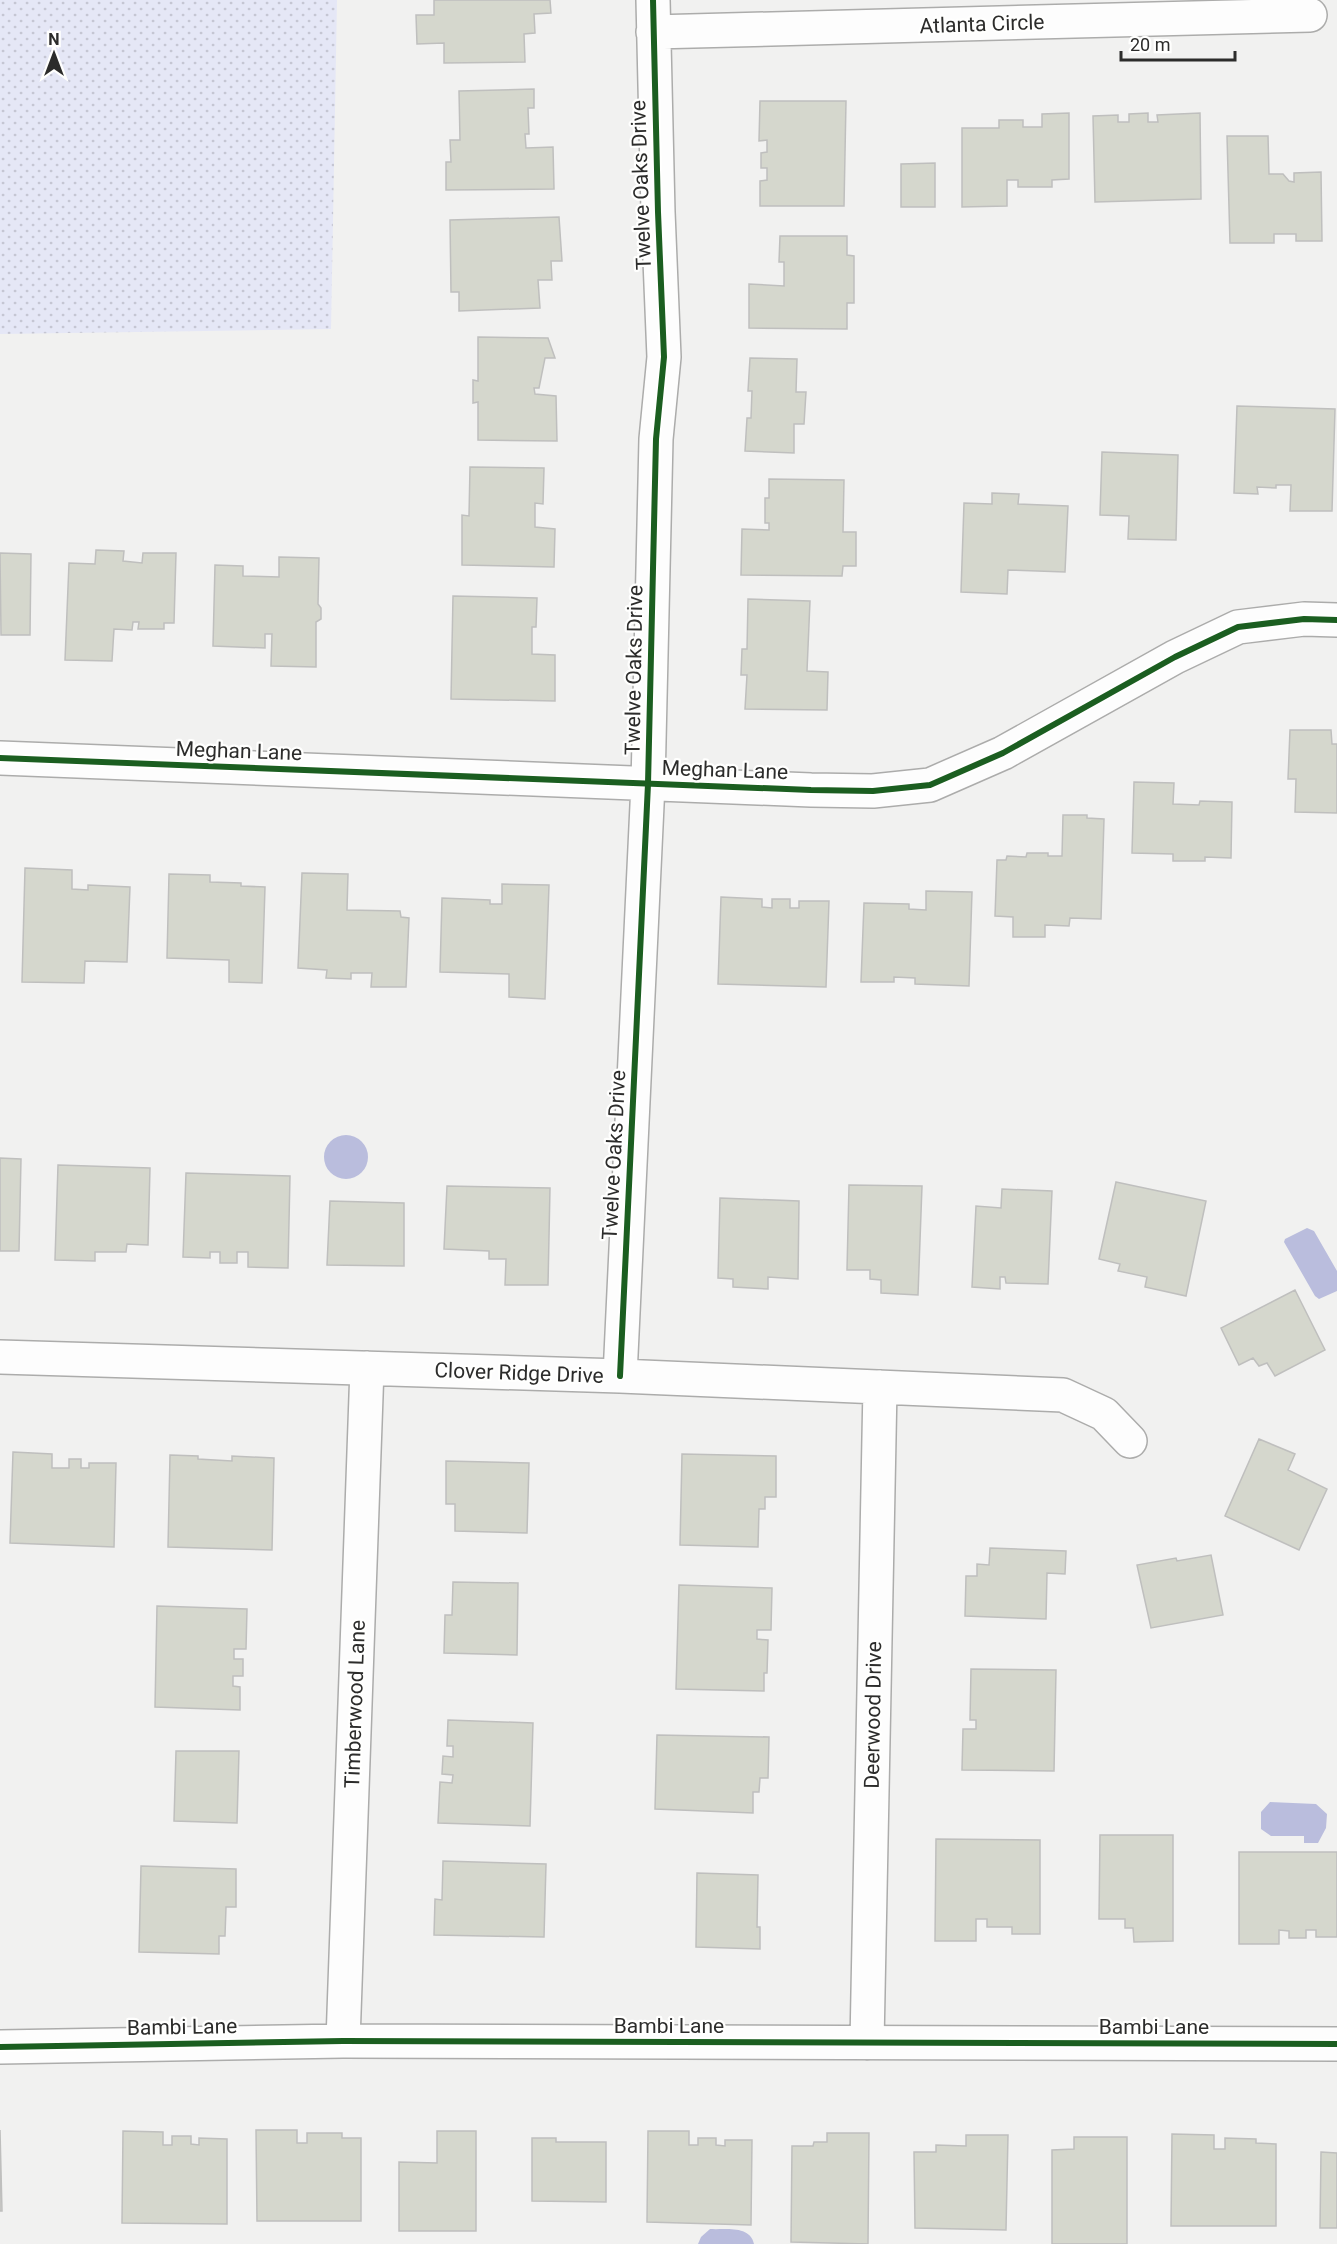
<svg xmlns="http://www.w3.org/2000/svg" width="1337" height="2244" viewBox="0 0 1337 2244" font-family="Roboto,sans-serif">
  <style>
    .grass { fill: url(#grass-dots) }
    .water { fill: #babddd }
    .building { fill: #d5d7cd; stroke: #bfbfbe; stroke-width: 1.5 }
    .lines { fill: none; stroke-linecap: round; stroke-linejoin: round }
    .minor-casing { stroke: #acacab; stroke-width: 36 }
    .minor { stroke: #fdfdfd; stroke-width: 33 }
    .cycleway-casing { stroke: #fffffe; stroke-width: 10 }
    .cycleway { stroke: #1b5e20; stroke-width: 6 }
    .labels { text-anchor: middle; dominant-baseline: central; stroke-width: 4.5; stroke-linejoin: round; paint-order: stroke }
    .street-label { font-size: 21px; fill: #2c2c2b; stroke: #fffffe }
  </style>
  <defs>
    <pattern id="grass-dots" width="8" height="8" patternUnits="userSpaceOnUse" patternTransform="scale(1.5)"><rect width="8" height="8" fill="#e5e7f6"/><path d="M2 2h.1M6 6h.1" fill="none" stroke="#c5c6d3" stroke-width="1.8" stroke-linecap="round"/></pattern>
  </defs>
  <rect width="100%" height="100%" fill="#f1f1f0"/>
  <!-- grass -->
  <path class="grass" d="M 0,0 L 337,0 L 331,329 L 0,334 Z"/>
  <!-- water -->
  <path class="water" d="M324 1157a22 22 0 1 1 44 0a22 22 0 1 1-44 0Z
    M 1307,1228 L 1314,1231 L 1337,1271 L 1337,1291 L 1319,1299 L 1315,1296 L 1284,1242 L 1285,1239 Z
    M 1270,1802 L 1316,1804 L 1327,1814 L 1326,1828 L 1318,1843 L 1304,1843 L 1304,1836 L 1271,1836 L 1261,1829 L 1261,1812 Z
    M 710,2229 C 725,2230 750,2225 754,2244 L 698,2244 L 701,2237 Z"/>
  <!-- building -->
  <path class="building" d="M 434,0 L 550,0 L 551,13 L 534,14 L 535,33 L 524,34 L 525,62 L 444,63 L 444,43 L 417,44 L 416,15 L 434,15 Z
    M 534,89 L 534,108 L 528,108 L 529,134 L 525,134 L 526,148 L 553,147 L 554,189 L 446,190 L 446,162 L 451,162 L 450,140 L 460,140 L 459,91 Z
    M 760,101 L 846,101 L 844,206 L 760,206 L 760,181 L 767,180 L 767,168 L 761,168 L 761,153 L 767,152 L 767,140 L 759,141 Z
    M 1069,113 L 1069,179 L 1052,180 L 1052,187 L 1018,187 L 1018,180 L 1007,180 L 1007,206 L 962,207 L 962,128 L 999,128 L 999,120 L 1023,120 L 1023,127 L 1042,127 L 1042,114 Z
    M 1148,113 L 1148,122 L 1158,122 L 1157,115 L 1200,113 L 1201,199 L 1095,202 L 1093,116 L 1118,115 L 1118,122 L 1129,122 L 1129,114 Z
    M 1227,136 L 1268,136 L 1269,174 L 1283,174 L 1289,181 L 1294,182 L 1294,173 L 1321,172 L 1322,241 L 1296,241 L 1296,234 L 1274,234 L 1274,243 L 1230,243 Z
    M 935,163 L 935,207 L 901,207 L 901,164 Z
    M 559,217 L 562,261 L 551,261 L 552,280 L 538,280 L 540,308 L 459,311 L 459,292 L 451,292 L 450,220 Z
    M 780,236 L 847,236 L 847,255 L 854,256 L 854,303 L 847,303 L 847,329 L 749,328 L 749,284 L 784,286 L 784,262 L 779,262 Z
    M 478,337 L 548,338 L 555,358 L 545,358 L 539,388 L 534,388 L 535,394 L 556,396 L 557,441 L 478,440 L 478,402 L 473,403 L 473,380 L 478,381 Z
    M 750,358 L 797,359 L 796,392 L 806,392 L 804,424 L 794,424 L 794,453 L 745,451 L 747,418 L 751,418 L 752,391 L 748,391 Z
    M 1237,406 L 1335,409 L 1332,511 L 1290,511 L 1291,485 L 1276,485 L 1276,488 L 1257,487 L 1258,494 L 1234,493 Z
    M 1102,452 L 1178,455 L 1176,540 L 1128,539 L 1129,516 L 1100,515 Z
    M 470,467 L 544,468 L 543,504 L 535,503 L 535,527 L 555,529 L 554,567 L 462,565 L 462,515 L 469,516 Z
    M 769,479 L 844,480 L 843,532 L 856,532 L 856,566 L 843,566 L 842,576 L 741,575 L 742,529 L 769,530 L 769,523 L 765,523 L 765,498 L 769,498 Z
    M 992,493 L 1019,494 L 1018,504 L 1068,506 L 1065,572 L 1008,570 L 1007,594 L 961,592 L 964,503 L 992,504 Z
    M 96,550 L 124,551 L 123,561 L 142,563 L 143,553 L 176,553 L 174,623 L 164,623 L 164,629 L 138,629 L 139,622 L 133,622 L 132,630 L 114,629 L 112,661 L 65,660 L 69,563 L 95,564 Z
    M 0,553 L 31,554 L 30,635 L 1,635 Z
    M 279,557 L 319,558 L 318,604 L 321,608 L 321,619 L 316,622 L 316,667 L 271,666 L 272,634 L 265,634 L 265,648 L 213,646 L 215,565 L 243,566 L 243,576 L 279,577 Z
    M 453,596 L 537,598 L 536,627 L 532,627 L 532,654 L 555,655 L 555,701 L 451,699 Z
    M 748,599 L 810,601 L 807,671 L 828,672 L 827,710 L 745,709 L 747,675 L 741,675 L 742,649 L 747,649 Z
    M 1290,730 L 1331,730 L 1332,744 L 1337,744 L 1337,813 L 1295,812 L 1296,779 L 1288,779 Z
    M 1134,782 L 1174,783 L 1173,804 L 1199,805 L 1200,801 L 1232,802 L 1231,858 L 1205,857 L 1205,861 L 1173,861 L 1173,854 L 1132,853 Z
    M 1063,815 L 1087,815 L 1087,818 L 1104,819 L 1101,919 L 1070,918 L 1069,926 L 1045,925 L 1045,937 L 1013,937 L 1013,917 L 995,916 L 997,860 L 1006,860 L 1007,856 L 1026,857 L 1027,853 L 1048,853 L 1048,856 L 1062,856 Z
    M 25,868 L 72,870 L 72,889 L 88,890 L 88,885 L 130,887 L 127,962 L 85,961 L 84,983 L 22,982 Z
    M 302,873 L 348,874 L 347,910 L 400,911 L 401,917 L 409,918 L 406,987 L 371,987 L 372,973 L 351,973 L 351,979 L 326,978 L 327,970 L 298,968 Z
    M 169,874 L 210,875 L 210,882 L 241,883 L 241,886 L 265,887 L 262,983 L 229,982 L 229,960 L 167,958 Z
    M 502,884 L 549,885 L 545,999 L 509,997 L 509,974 L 440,972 L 442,898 L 490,900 L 490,904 L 502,904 Z
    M 926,891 L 972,892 L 969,986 L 915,984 L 915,978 L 894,977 L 894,982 L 861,982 L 864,903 L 909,904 L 909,909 L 926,910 Z
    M 721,897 L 762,899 L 762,907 L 772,908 L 772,899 L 790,899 L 790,908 L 799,908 L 799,901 L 829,901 L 826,987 L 718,984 Z
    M 0,1158 L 21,1159 L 19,1251 L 0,1251 Z
    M 58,1165 L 150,1168 L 148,1245 L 127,1244 L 126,1252 L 95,1252 L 95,1261 L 55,1260 Z
    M 186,1173 L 290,1176 L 288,1268 L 248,1267 L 248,1252 L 237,1252 L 237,1263 L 220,1263 L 220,1252 L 210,1252 L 210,1258 L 183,1257 Z
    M 1116,1182 L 1206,1201 L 1186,1296 L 1145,1287 L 1147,1277 L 1118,1271 L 1120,1264 L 1099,1259 Z
    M 849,1185 L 922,1186 L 918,1295 L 881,1293 L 881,1280 L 870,1279 L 870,1270 L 847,1270 Z
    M 447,1186 L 550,1188 L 548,1285 L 505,1285 L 506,1259 L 489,1259 L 489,1251 L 444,1249 Z
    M 1002,1189 L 1052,1191 L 1048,1284 L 1006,1283 L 1005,1277 L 1000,1277 L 1000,1289 L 972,1287 L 976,1206 L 1001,1208 Z
    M 720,1198 L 799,1201 L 798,1279 L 768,1277 L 768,1289 L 733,1287 L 733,1279 L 718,1278 Z
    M 330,1201 L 404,1203 L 404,1266 L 327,1265 Z
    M 1295,1290 L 1325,1350 L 1275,1376 L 1267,1363 L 1259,1366 L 1253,1358 L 1239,1365 L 1221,1328 Z
    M 1259,1439 L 1295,1454 L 1288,1470 L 1327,1489 L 1299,1550 L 1225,1516 Z
    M 13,1452 L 52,1454 L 52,1468 L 69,1468 L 69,1459 L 81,1459 L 81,1468 L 89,1468 L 89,1463 L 116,1463 L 114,1547 L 10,1543 Z
    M 682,1454 L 776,1456 L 776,1497 L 765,1497 L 765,1509 L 759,1509 L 758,1547 L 680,1545 Z
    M 170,1455 L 198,1456 L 198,1459 L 232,1461 L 232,1456 L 274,1458 L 272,1550 L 168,1547 Z
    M 446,1461 L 529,1463 L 527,1533 L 455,1531 L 455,1504 L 446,1504 Z
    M 990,1548 L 1066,1551 L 1065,1574 L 1047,1573 L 1046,1619 L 965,1616 L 966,1576 L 977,1576 L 977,1564 L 989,1565 Z
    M 1211,1555 L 1223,1615 L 1151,1628 L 1137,1565 L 1176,1558 L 1177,1561 Z
    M 453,1582 L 518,1583 L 517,1655 L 444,1653 L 445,1615 L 452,1615 Z
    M 679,1585 L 772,1588 L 771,1630 L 757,1630 L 757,1639 L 768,1640 L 767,1673 L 764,1673 L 764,1691 L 676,1689 Z
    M 157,1606 L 247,1609 L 246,1649 L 234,1649 L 234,1659 L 243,1659 L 243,1676 L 233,1676 L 233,1686 L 240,1687 L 240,1710 L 155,1707 Z
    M 971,1669 L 1056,1670 L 1054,1771 L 962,1770 L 963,1729 L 976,1729 L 976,1720 L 970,1720 Z
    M 448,1720 L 533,1723 L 530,1826 L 438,1823 L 440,1782 L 452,1783 L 453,1775 L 442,1774 L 443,1756 L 453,1757 L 453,1746 L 447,1746 Z
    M 657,1735 L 769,1737 L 768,1778 L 760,1778 L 759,1792 L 753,1792 L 753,1813 L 655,1809 Z
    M 176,1751 L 239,1751 L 237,1823 L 174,1821 Z
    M 1100,1835 L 1173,1835 L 1173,1941 L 1134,1942 L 1133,1928 L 1125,1928 L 1125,1919 L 1099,1919 Z
    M 936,1839 L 1040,1840 L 1040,1934 L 1012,1934 L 1012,1927 L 987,1927 L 987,1919 L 976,1919 L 976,1941 L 935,1941 Z
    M 1239,1852 L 1337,1852 L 1337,1937 L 1316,1937 L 1316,1930 L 1306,1930 L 1306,1938 L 1289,1938 L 1289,1931 L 1279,1930 L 1279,1944 L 1239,1944 Z
    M 443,1861 L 546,1864 L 544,1937 L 434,1935 L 435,1899 L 442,1900 Z
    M 141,1866 L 236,1869 L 236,1907 L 226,1907 L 225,1936 L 219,1936 L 219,1954 L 139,1952 Z
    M 697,1873 L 758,1875 L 757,1927 L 760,1927 L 760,1949 L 696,1947 Z
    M 0,2130 L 2,2211 L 0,2211 Z
    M 256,2130 L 297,2130 L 297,2143 L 307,2143 L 307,2133 L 342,2133 L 342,2138 L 361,2138 L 361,2221 L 257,2221 Z
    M 123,2131 L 163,2132 L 163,2145 L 172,2145 L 172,2136 L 191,2136 L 191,2144 L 199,2145 L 199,2138 L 227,2139 L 227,2224 L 122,2223 Z
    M 437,2131 L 476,2131 L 476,2231 L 399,2231 L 399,2162 L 437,2163 Z
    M 648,2131 L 689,2131 L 689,2145 L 698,2145 L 698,2138 L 716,2138 L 716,2145 L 725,2146 L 725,2140 L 752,2140 L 751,2225 L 647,2222 Z
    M 827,2133 L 869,2133 L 868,2244 L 791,2242 L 792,2146 L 813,2146 L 814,2142 L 827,2142 Z
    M 1172,2134 L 1214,2135 L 1214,2149 L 1225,2149 L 1225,2138 L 1256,2139 L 1256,2143 L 1276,2144 L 1276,2226 L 1171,2226 Z
    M 966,2135 L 1008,2135 L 1006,2230 L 915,2228 L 914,2152 L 936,2152 L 936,2145 L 966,2146 Z
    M 1074,2137 L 1127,2137 L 1127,2244 L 1052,2244 L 1052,2150 L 1074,2149 Z
    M 532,2138 L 556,2138 L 556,2142 L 606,2142 L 606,2202 L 532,2201 Z
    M 1321,2152 L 1337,2153 L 1337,2228 L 1320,2228 Z"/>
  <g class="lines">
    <defs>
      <path id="minor" d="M 653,32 L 1310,15
        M 0,758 L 811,790 L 873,791 L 930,785 L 1003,753 L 1175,657 L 1238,627 L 1304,619 L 1337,620
        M 0,1357 L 620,1376 L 1063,1395 L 1104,1414 L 1130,1441
        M 620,1376 L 648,784 L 656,439 L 664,357 L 658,212 L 653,0
        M 343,2041 L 367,1368
        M 867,2043 L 880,1387
        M 0,2047 L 343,2041 L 1337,2044"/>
    </defs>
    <!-- minor casing -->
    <use href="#minor" class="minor-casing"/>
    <!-- minor -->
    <use href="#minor" class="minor"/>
    <defs>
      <path id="cycleway" d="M 0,758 L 811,790 L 873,791 L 930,785 L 1003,753 L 1175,657 L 1238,627 L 1304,619 L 1337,620
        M 620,1376 L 648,784 L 656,439 L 664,357 L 658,212 L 653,0
        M 0,2047 L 343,2041 L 1337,2044"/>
    </defs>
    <!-- cycleway casing -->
    <use href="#cycleway" class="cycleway-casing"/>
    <!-- cycleway -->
    <use href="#cycleway" class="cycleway"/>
  </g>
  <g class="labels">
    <!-- street labels -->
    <g class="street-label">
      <text transform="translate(982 24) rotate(-2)">Atlanta Circle</text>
      <text transform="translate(641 185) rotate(-92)">Twelve Oaks Drive</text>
      <text transform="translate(634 670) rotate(-89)">Twelve Oaks Drive</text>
      <text transform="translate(239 751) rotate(2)">Meghan Lane</text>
      <text transform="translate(725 770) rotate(2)">Meghan Lane</text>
      <text transform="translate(614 1155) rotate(-87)">Twelve Oaks Drive</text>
      <text transform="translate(519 1373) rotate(2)">Clover Ridge Drive</text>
      <text transform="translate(355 1704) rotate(-88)">Timberwood Lane</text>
      <text transform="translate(873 1715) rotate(-89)">Deerwood Drive</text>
      <text x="669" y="2026">Bambi Lane</text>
      <text transform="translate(182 2027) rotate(-1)">Bambi Lane</text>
      <text x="1154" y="2027">Bambi Lane</text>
    </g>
  </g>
  <!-- north arrow -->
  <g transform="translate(54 54)" stroke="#fffffe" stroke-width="4.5" paint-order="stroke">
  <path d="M0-4.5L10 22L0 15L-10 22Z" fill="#2c2c2b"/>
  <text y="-9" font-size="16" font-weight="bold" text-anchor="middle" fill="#2c2c2b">N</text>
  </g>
  <!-- scale -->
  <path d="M1121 51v9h114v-9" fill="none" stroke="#2c2c2b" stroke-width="3"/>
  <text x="1130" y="51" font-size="18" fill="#2c2c2b" stroke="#fffffe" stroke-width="4.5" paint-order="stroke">20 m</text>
</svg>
